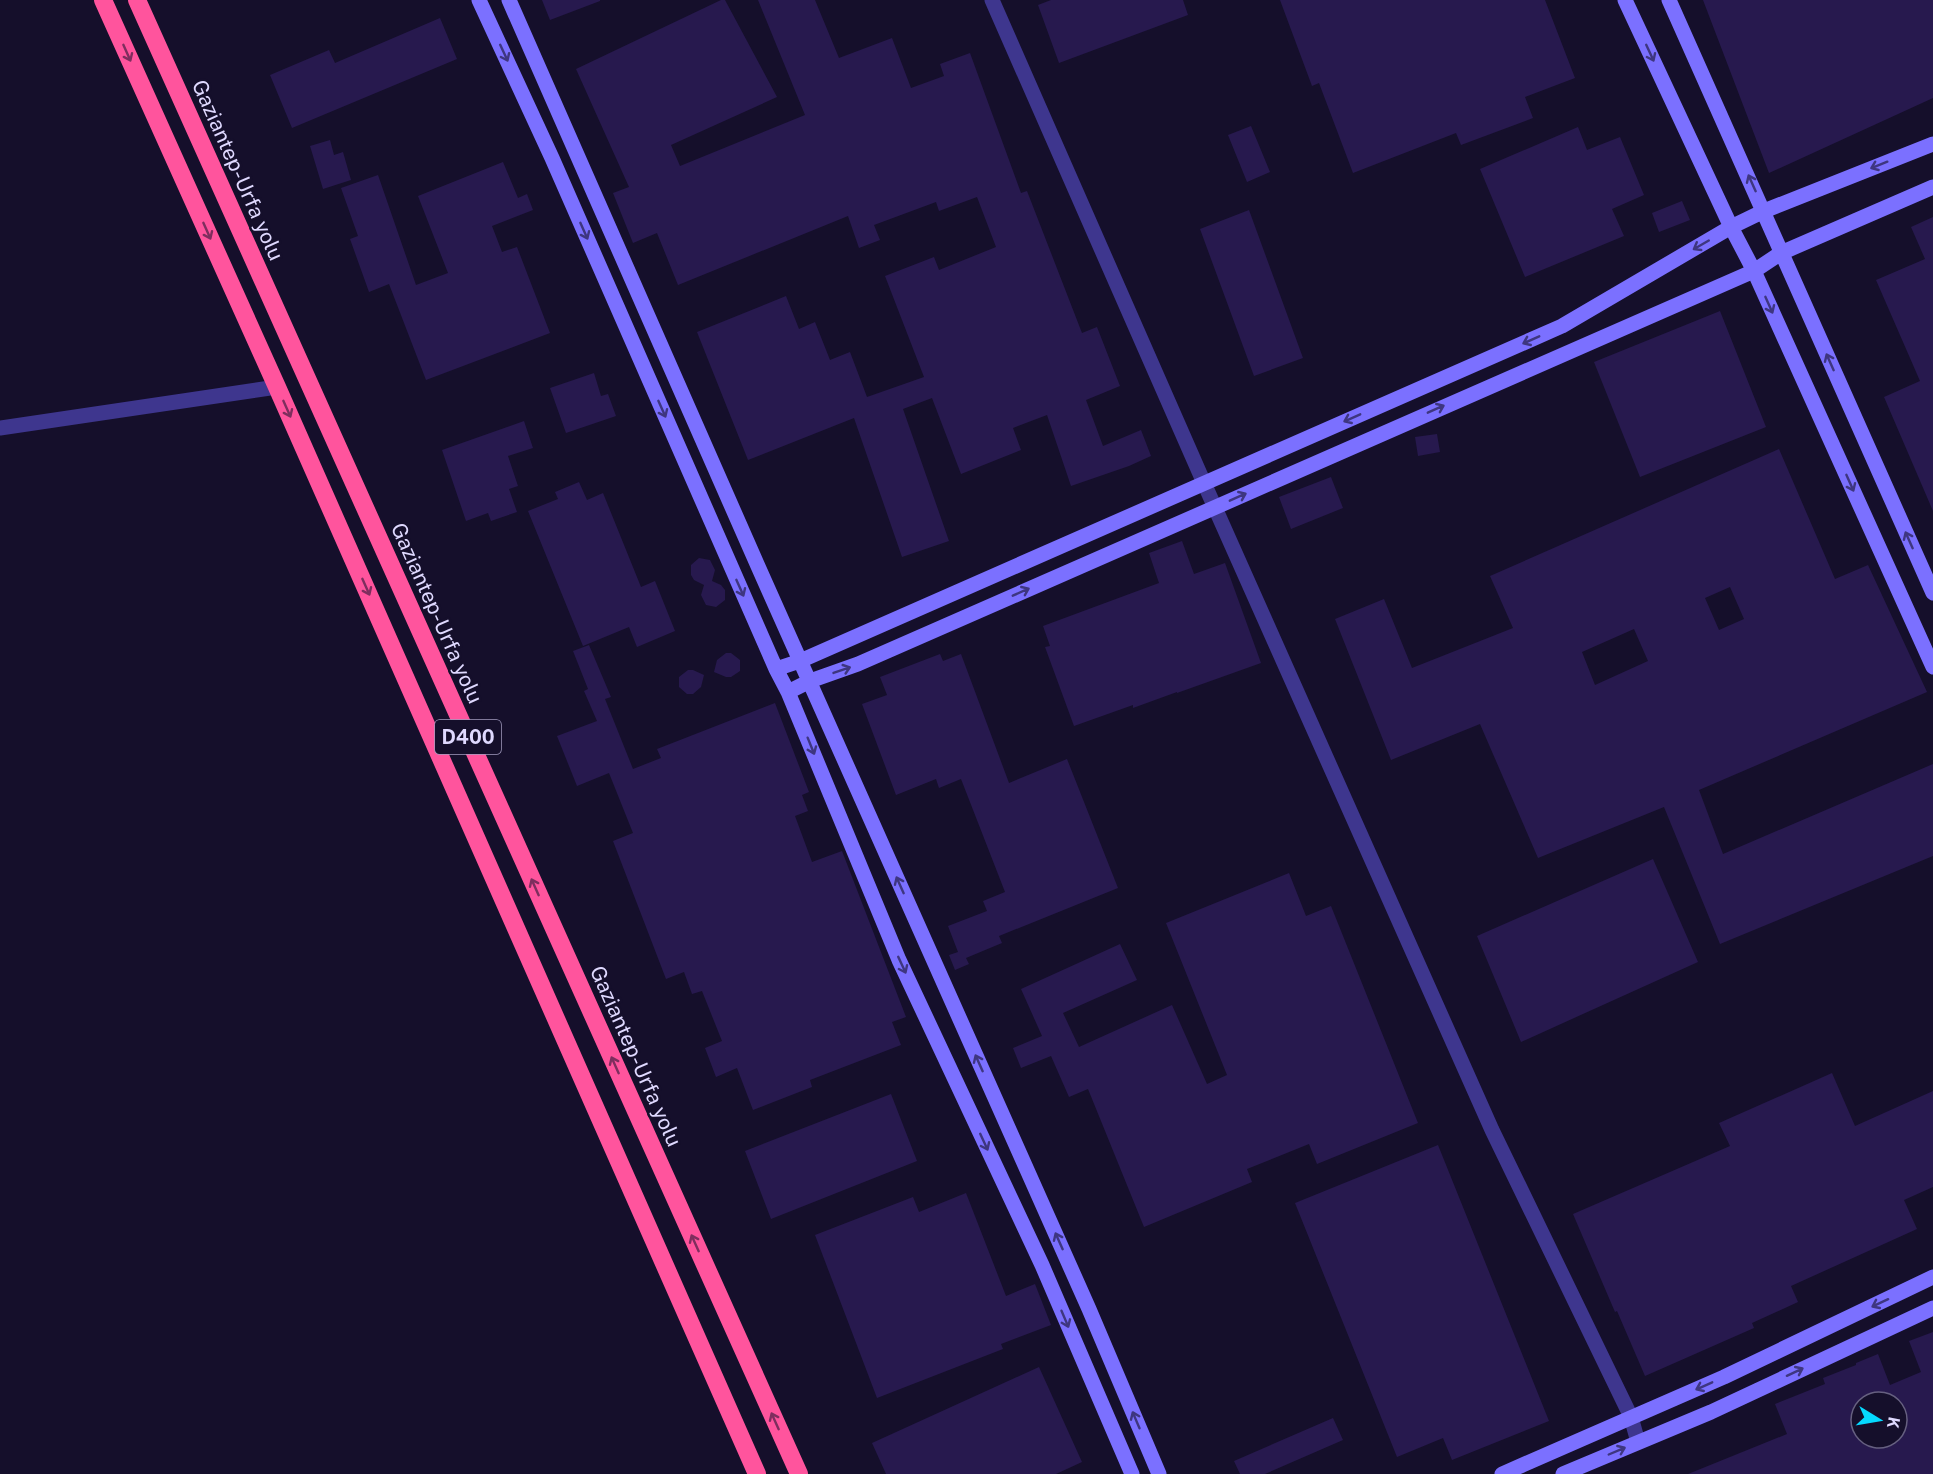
<svg xmlns="http://www.w3.org/2000/svg" width="1933" height="1474" viewBox="0 0 1933 1474" font-family="'Public Sans',sans-serif">
  <style>
    .building { fill: #27194e; fill-rule: evenodd }
    .lines { fill: none; stroke-linecap: round; stroke-linejoin: round }
    .street { stroke: #3e368e; stroke-width: 15 }
    .secondary { stroke: #7b70ff; stroke-width: 15 }
    .highway { stroke: #ff549d; stroke-width: 18 }
    .oneway { stroke: #7e2e5e }
    .oneway2 { stroke: #3e3680 }
    .labels { text-anchor: middle; dominant-baseline: central; stroke-width: 5; stroke-linejoin: round; paint-order: stroke }
    .shield { fill: #150f2b; stroke: #a29cbf; stroke-width: 1.5 }
    .shield-label { font-size: 20px; font-weight: bold; fill: #dfd9ff }
    .street-label { font-size: 21px; fill: #dfd9ff; stroke: #150f2b }
  </style>
  <rect width="100%" height="100%" fill="#150f2b"/>
  <!-- building -->
  <path class="building" d="M 542,0 L 600,0 L 600,1 L 550,20 Z
    M 721,0 L 725,0 L 777,97 L 671,145 L 680,166 L 805,115 L 758,0 L 815,0 L 839,58 L 892,38 L 911,88 L 944,76 L 940,64 L 970,53 L 1021,193 L 1027,191 L 1082,333 L 1097,327 L 1120,386 L 1086,400 L 1103,446 L 1141,430 L 1151,456 L 1129,466 L 1071,486 L 1047,415 L 1013,428 L 1021,450 L 961,474 L 932,398 L 903,409 L 949,541 L 902,557 L 854,418 L 748,460 L 697,332 L 786,296 L 799,329 L 815,322 L 830,360 L 850,352 L 867,397 L 924,377 L 885,276 L 934,257 L 939,270 L 996,247 L 977,197 L 939,211 L 936,202 L 874,225 L 880,240 L 859,248 L 848,216 L 678,285 L 657,233 L 633,243 L 613,193 L 629,187 L 576,69 Z
    M 1051,0 L 1183,0 L 1188,15 L 1059,63 L 1038,5 Z
    M 1280,0 L 1545,0 L 1575,78 L 1525,97 L 1533,118 L 1461,145 L 1456,133 L 1353,173 L 1319,83 L 1312,86 Z
    M 1703,0 L 1933,0 L 1933,98 L 1769,173 Z
    M 440,18 L 457,59 L 292,128 L 270,75 L 329,50 L 335,63 Z
    M 1251,126 L 1270,172 L 1247,182 L 1228,135 Z
    M 1578,127 L 1587,150 L 1620,137 L 1644,195 L 1612,209 L 1624,236 L 1525,277 L 1480,169 Z
    M 330,140 L 334,155 L 343,152 L 351,180 L 323,189 L 310,146 Z
    M 503,162 L 518,198 L 527,194 L 533,210 L 492,226 L 502,252 L 517,247 L 550,333 L 426,380 L 389,284 L 369,292 L 350,239 L 358,236 L 341,188 L 378,175 L 416,285 L 448,273 L 418,196 Z
    M 1682,201 L 1690,220 L 1659,232 L 1652,213 Z
    M 1249,210 L 1303,358 L 1254,376 L 1200,229 Z
    M 1933,217 L 1933,511 L 1884,397 L 1920,381 L 1876,280 L 1925,259 L 1911,227 Z
    M 1720,311 L 1766,427 L 1640,477 L 1594,362 Z
    M 594,373 L 601,396 L 608,394 L 616,416 L 566,433 L 550,388 Z
    M 524,421 L 533,448 L 508,456 L 518,486 L 509,489 L 517,512 L 491,521 L 488,513 L 466,521 L 442,450 Z
    M 1437,434 L 1440,452 L 1418,456 L 1415,437 Z
    M 1779,449 L 1835,579 L 1868,565 L 1927,692 L 1699,790 L 1723,854 L 1933,764 L 1933,856 L 1720,944 L 1664,807 L 1538,858 L 1480,724 L 1391,760 L 1335,619 L 1384,599 L 1412,668 L 1513,628 L 1490,576 ZM 1730,587 L 1744,619 L 1719,630 L 1705,598 ZM 1634,629 L 1648,661 L 1595,685 L 1582,652 Z
    M 1331,477 L 1343,508 L 1291,529 L 1279,497 Z
    M 579,482 L 587,500 L 603,493 L 641,587 L 655,581 L 675,631 L 637,647 L 629,627 L 583,646 L 528,511 L 558,499 L 555,492 Z
    M 1182,541 L 1194,574 L 1225,563 L 1261,663 L 1177,693 L 1177,692 L 1133,708 L 1133,705 L 1074,726 L 1045,647 L 1050,646 L 1043,626 L 1159,583 L 1149,553 Z
    M 699,558 L 710,560 L 715,570 L 712,581 L 721,585 L 725,590 L 725,600 L 716,607 L 706,605 L 701,595 L 704,585 L 694,580 L 691,575 L 691,565 Z
    M 589,645 L 611,697 L 605,699 L 633,769 L 661,758 L 657,749 L 775,703 L 809,792 L 802,795 L 808,811 L 795,816 L 812,862 L 842,851 L 906,1017 L 892,1022 L 901,1045 L 810,1080 L 812,1087 L 753,1110 L 737,1068 L 716,1077 L 705,1048 L 722,1041 L 702,991 L 692,994 L 684,972 L 666,979 L 613,841 L 633,833 L 609,773 L 577,786 L 557,736 L 597,721 L 584,691 L 588,689 L 573,651 Z
    M 726,653 L 731,653 L 740,660 L 740,671 L 731,677 L 726,677 L 714,672 L 717,660 Z
    M 940,654 L 943,661 L 961,654 L 1009,783 L 1067,759 L 1118,888 L 999,936 L 1002,943 L 966,958 L 969,964 L 955,970 L 949,955 L 958,952 L 948,926 L 987,911 L 983,901 L 1005,892 L 961,779 L 939,788 L 936,779 L 896,795 L 862,704 L 887,695 L 880,677 Z
    M 688,670 L 693,670 L 704,675 L 701,687 L 693,694 L 687,694 L 679,687 L 679,677 Z
    M 1653,859 L 1698,962 L 1521,1042 L 1477,936 Z
    M 1289,873 L 1306,916 L 1331,906 L 1418,1123 L 1317,1164 L 1309,1144 L 1247,1169 L 1252,1182 L 1144,1227 L 1088,1089 L 1069,1097 L 1051,1056 L 1021,1068 L 1013,1048 L 1042,1036 L 1021,989 L 1120,944 L 1137,980 L 1063,1013 L 1079,1047 L 1172,1005 L 1207,1084 L 1227,1075 L 1166,923 Z
    M 1832,1073 L 1855,1126 L 1933,1091 L 1933,1187 L 1904,1200 L 1917,1229 L 1791,1286 L 1798,1302 L 1752,1323 L 1754,1328 L 1645,1376 L 1617,1311 L 1615,1312 L 1573,1214 L 1730,1146 L 1719,1123 Z
    M 891,1094 L 917,1161 L 771,1219 L 745,1151 Z
    M 1438,1145 L 1549,1421 L 1452,1460 L 1443,1438 L 1397,1457 L 1295,1203 Z
    M 966,1193 L 1006,1296 L 1035,1284 L 1051,1325 L 1001,1344 L 1003,1349 L 877,1398 L 815,1235 L 913,1197 L 919,1212 Z
    M 1933,1332 L 1933,1474 L 1688,1474 L 1787,1434 L 1775,1404 L 1825,1384 L 1823,1378 L 1856,1365 L 1856,1363 L 1878,1354 L 1890,1385 L 1921,1372 L 1909,1341 ZM 1861,1402 L 1897,1402 L 1897,1438 L 1861,1438 Z
    M 1039,1367 L 1082,1462 L 1056,1474 L 886,1474 L 872,1443 Z
    M 1333,1418 L 1343,1440 L 1265,1474 L 1240,1474 L 1234,1461 Z"/>
  <g class="lines">
    <!-- street -->
    <path class="street" d="M 992,0 L 1204,483 L 1492,1130 L 1631,1417 L 1638,1442
      M 0,428 L 277,387"/>
    <!-- secondary -->
    <path class="secondary" d="M 479,0 L 552,158 L 776,669 L 788,692 L 899,960 L 1042,1265 L 1132,1474
      M 509,0 L 757,564 L 1089,1309 L 1159,1474
      M 1625,0 L 1731,227 L 1754,271 L 1933,667
      M 1669,0 L 1933,593
      M 776,669 L 800,661 L 1562,326 L 1731,227 L 1764,211 L 1933,144
      M 788,692 L 810,681 L 858,664 L 1754,271 L 1781,253 L 1933,187
      M 1502,1474 L 1724,1377 L 1933,1277
      M 1563,1474 L 1711,1412 L 1933,1308"/>
    <!-- highway -->
    <path class="highway" d="M 103,0 L 277,387 L 757,1474
      M 137,0 L 799,1474"/>
  </g>
  <!-- one-way arrows -->
  <defs><path id="oneway-shaft" d="M-6 0H5M1.5-3L5.5 0L1.5 3" fill="none" stroke-width="1.6" stroke-linecap="round" stroke-linejoin="round" transform="scale(1.5)"/></defs>
  <g class="oneway">
    <use href="#oneway-shaft" transform="translate(127 53) rotate(66)"/>
    <use href="#oneway-shaft" transform="translate(207 231) rotate(66)"/>
    <use href="#oneway-shaft" transform="translate(287 409) rotate(66)"/>
    <use href="#oneway-shaft" transform="translate(366 587) rotate(66)"/>
    <use href="#oneway-shaft" transform="translate(535 887) rotate(-114)"/>
    <use href="#oneway-shaft" transform="translate(615 1065) rotate(-114)"/>
    <use href="#oneway-shaft" transform="translate(695 1243) rotate(-114)"/>
    <use href="#oneway-shaft" transform="translate(775 1421) rotate(-114)"/>
  </g>
  <g class="oneway2">
    <use href="#oneway-shaft" transform="translate(504 53) rotate(65)"/>
    <use href="#oneway-shaft" transform="translate(1650 53) rotate(65)"/>
    <use href="#oneway-shaft" transform="translate(1879 165) rotate(158)"/>
    <use href="#oneway-shaft" transform="translate(1752 183) rotate(-114)"/>
    <use href="#oneway-shaft" transform="translate(584 231) rotate(66)"/>
    <use href="#oneway-shaft" transform="translate(1701 245) rotate(150)"/>
    <use href="#oneway-shaft" transform="translate(1769 305) rotate(66)"/>
    <use href="#oneway-shaft" transform="translate(1531 340) rotate(156)"/>
    <use href="#oneway-shaft" transform="translate(1830 362) rotate(-114)"/>
    <use href="#oneway-shaft" transform="translate(662 409) rotate(66)"/>
    <use href="#oneway-shaft" transform="translate(1436 409) rotate(-24)"/>
    <use href="#oneway-shaft" transform="translate(1352 418) rotate(156)"/>
    <use href="#oneway-shaft" transform="translate(1850 483) rotate(66)"/>
    <use href="#oneway-shaft" transform="translate(1238 497) rotate(-24)"/>
    <use href="#oneway-shaft" transform="translate(1909 540) rotate(-114)"/>
    <use href="#oneway-shaft" transform="translate(740 588) rotate(66)"/>
    <use href="#oneway-shaft" transform="translate(1021 592) rotate(-24)"/>
    <use href="#oneway-shaft" transform="translate(842 670) rotate(-19)"/>
    <use href="#oneway-shaft" transform="translate(811 746) rotate(68)"/>
    <use href="#oneway-shaft" transform="translate(900 885) rotate(-114)"/>
    <use href="#oneway-shaft" transform="translate(902 965) rotate(65)"/>
    <use href="#oneway-shaft" transform="translate(979 1063) rotate(-114)"/>
    <use href="#oneway-shaft" transform="translate(984 1142) rotate(65)"/>
    <use href="#oneway-shaft" transform="translate(1059 1241) rotate(-114)"/>
    <use href="#oneway-shaft" transform="translate(1880 1303) rotate(155)"/>
    <use href="#oneway-shaft" transform="translate(1065 1319) rotate(67)"/>
    <use href="#oneway-shaft" transform="translate(1795 1372) rotate(-25)"/>
    <use href="#oneway-shaft" transform="translate(1704 1386) rotate(156)"/>
    <use href="#oneway-shaft" transform="translate(1136 1420) rotate(-113)"/>
    <use href="#oneway-shaft" transform="translate(1617 1451) rotate(-23)"/>
  </g>
  <g class="labels">
    <!-- shield labels -->
    <rect class="shield" x="435" y="720" width="66" height="34" rx="4.5"/>
    <g class="shield-label">
      <text x="468" y="737">D400</text>
    </g>
    <!-- street labels -->
    <g class="street-label">
      <text transform="translate(238 170) rotate(66)">Gaziantep-Urfa yolu</text>
      <text transform="translate(437 613) rotate(66)">Gaziantep-Urfa yolu</text>
      <text transform="translate(636 1056) rotate(66)">Gaziantep-Urfa yolu</text>
    </g>
  </g>
  <!-- north arrow -->
  <g transform="translate(1879 1420) rotate(101)"><circle r="28" fill="#150f2b" stroke="#666080" stroke-width="1.5"/>
  <path d="M0-4.5L10 22L0 15L-10 22Z" fill="#05d9ff"/>
  <text y="-9" font-size="16" font-weight="bold" text-anchor="middle" fill="#dfd9ff">K</text>
  </g>
</svg>
